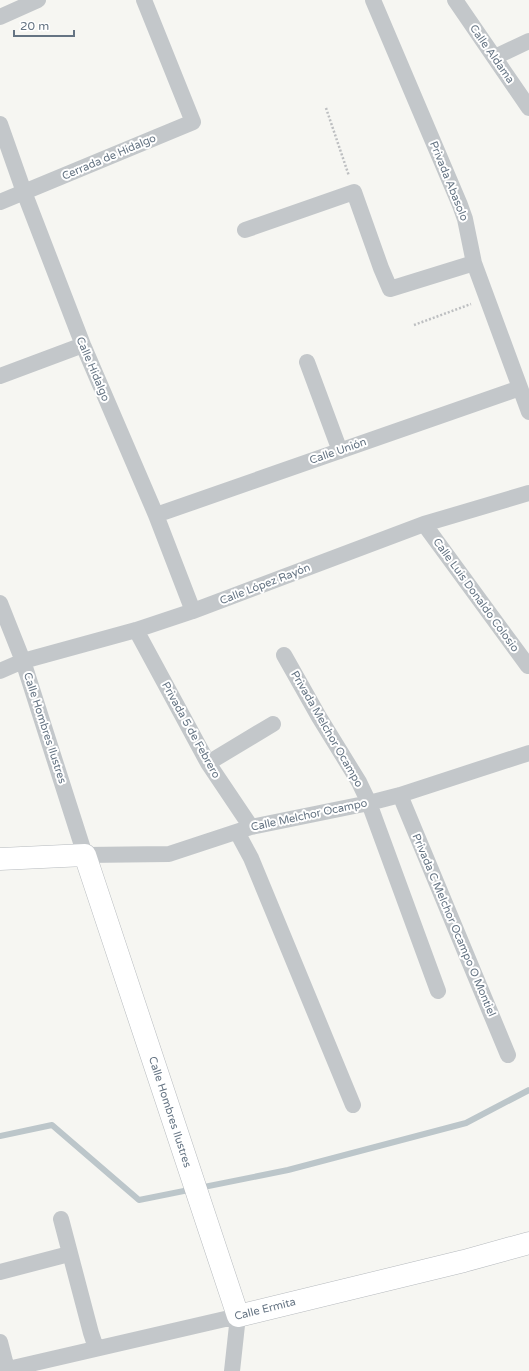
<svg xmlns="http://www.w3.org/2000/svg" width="529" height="1371" viewBox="0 0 529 1371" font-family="'Varela Round',sans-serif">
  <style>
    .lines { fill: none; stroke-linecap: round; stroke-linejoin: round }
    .stream { stroke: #bcc6ca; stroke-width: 6 }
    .secondary-casing { stroke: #b6babe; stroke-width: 23 }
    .path { stroke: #bdbfc1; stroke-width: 2.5; stroke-dasharray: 2 2; stroke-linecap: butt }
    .street { stroke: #c3c7ca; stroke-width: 16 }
    .secondary { stroke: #fff; stroke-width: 22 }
    .labels { text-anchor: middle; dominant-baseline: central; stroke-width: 4; stroke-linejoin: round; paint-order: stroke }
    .street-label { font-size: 11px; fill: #657483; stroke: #fff }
  </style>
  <rect width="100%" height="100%" fill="#f6f6f2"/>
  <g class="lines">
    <!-- stream -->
    <path class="stream" d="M 0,1136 L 52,1125 L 139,1200 L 288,1170 L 466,1123 L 529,1090"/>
    <defs>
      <path id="secondary" d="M 0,859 L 85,855 L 238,1316 L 464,1261 L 529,1243"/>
    </defs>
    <!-- secondary casing -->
    <use href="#secondary" class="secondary-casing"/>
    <!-- path -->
    <path class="path" d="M 326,108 L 349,176
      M 414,325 L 471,304"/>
    <!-- street -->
    <path class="street" d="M 373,0 L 460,205 L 465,219 L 474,263 L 529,412
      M 455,0 L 529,108
      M 0,17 L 38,0
      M 495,57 L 529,41
      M 0,124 L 24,192 L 83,345 L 156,515 L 193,611
      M 0,202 L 193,122 L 144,0
      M 245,230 L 354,192 L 381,268 L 390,289 L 474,263
      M 307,362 L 340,451
      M 0,376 L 83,345
      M 156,515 L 520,388
      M 424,524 L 528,666
      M 0,603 L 23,661 L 85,855 L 169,854 L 251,827 L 369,803 L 400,795 L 529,753
      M 136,630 L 208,763 L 251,827
      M 284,655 L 319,717 L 359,782 L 369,803 L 438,991
      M 0,671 L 23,661 L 136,630 L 193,611 L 424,524 L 529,493
      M 208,763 L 273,724
      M 400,795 L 508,1055
      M 237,832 L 251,858 L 353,1105
      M 61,1219 L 91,1333 L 96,1348
      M 0,1272 L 69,1254
      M 0,1342 L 7,1369
      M 0,1371 L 238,1316 L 232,1371"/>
    <!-- secondary -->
    <use href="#secondary" class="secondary"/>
  </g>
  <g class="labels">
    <!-- street labels -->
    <g class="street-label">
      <text transform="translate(492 54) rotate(55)">Calle Aldama</text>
      <text transform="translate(109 157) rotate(-23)">Cerrada de Hidalgo</text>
      <text transform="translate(449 181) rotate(68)">Privada Abasolo</text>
      <text transform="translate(93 369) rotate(67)">Calle Hidalgo</text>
      <text transform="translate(338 451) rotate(-19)">Calle Unión</text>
      <text transform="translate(265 584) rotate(-21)">Calle López Rayón</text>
      <text transform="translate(476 595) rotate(54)">Calle Luis Donaldo Colosio</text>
      <text transform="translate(45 728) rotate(72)">Calle Hombres Ilustres</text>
      <text transform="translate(327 729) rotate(60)">Privada Melchor Ocampo</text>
      <text transform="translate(191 730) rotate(61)">Privada 5 de Febrero</text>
      <text transform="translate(309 815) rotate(-12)">Calle Melchor Ocampo</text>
      <text transform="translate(454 925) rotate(67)">Privada C Melchor Ocampo O Montiel</text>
      <text transform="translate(170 1112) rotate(72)">Calle Hombres Ilustres</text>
      <text transform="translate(265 1309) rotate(-14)">Calle Ermita</text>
    </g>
  </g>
  <!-- scale -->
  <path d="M14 30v6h60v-6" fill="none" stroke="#657483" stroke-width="2"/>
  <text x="20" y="30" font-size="12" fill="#657483" stroke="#ffffff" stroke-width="3" paint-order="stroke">20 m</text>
</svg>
